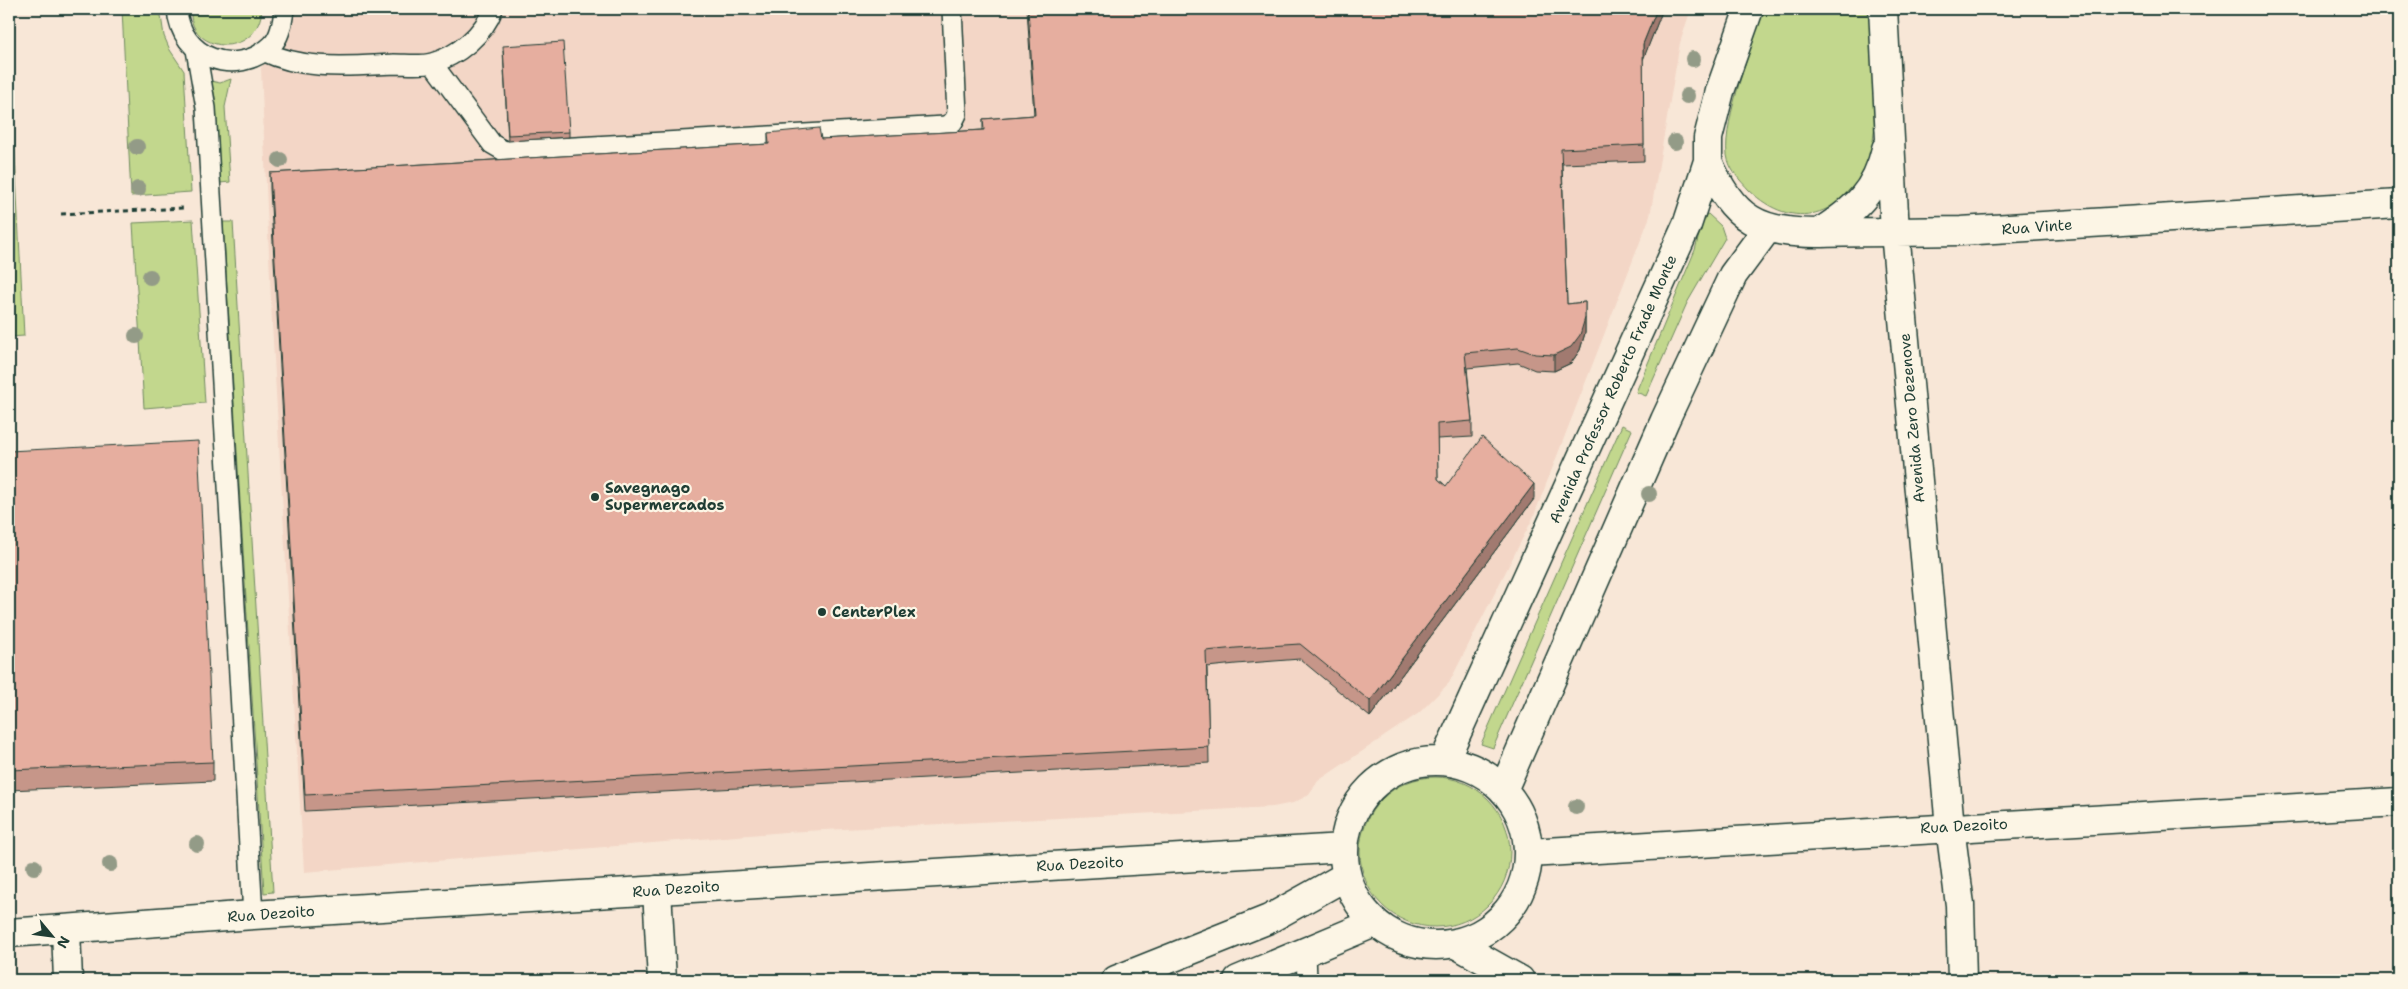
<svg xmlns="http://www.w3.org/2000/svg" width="2408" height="989" viewBox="0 0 2408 989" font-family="'Shantell Sans',sans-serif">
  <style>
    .built { fill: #f3d6c6 }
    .green { fill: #c2d78d; stroke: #708a60 }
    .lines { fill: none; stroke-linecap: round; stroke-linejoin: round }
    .service-casing { stroke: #1f3d34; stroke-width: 22 }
    .minor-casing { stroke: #1f3d34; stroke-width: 31 }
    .tertiary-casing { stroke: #1f3d34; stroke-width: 31 }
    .secondary-casing { stroke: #1f3d34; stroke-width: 31 }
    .path { stroke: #1f3d34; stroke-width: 3; stroke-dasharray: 5 4; stroke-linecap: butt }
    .service { stroke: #fcf5e5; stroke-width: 19 }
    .minor { stroke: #fcf5e5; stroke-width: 28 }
    .tertiary { stroke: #fcf5e5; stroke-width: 28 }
    .secondary { stroke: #fcf5e5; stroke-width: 28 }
    .tree { fill: #939b87 }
    .wall { fill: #c69689; stroke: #1f3d34 }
    .shaded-wall { fill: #a17a6f; stroke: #1f3d34 }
    .building { fill: #e6ae9f; stroke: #1f3d34 }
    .poi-dot { fill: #1f3d34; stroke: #fcf5e5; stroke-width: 2 }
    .labels { text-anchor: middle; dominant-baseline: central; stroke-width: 4.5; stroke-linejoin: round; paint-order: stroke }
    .street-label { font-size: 15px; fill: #1f3d34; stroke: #fcf5e5 }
    .poi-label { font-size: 15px; font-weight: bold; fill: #1f3d34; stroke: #fcf5e5; text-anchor: start }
  </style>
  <rect width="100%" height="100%" fill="#f8e7d7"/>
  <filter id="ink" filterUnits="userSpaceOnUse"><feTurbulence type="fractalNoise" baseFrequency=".02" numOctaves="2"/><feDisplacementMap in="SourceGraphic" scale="10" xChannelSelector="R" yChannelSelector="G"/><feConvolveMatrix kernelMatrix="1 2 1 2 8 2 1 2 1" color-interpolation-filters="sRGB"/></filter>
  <g filter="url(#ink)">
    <!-- built -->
    <path class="built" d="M 286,9 L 1691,9 L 1680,43 L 1650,216 L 1533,518 L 1449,683 L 1419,713 L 1318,781 L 1309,795 L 1293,803 L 1273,807 L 785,832 L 304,872 L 272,324 L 261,68 L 279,42 Z"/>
    <!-- green -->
    <path class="green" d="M 122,9 L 160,9 L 164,36 L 170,50 L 184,71 L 191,192 L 131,196 Z
      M 191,9 L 262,9 C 258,60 187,54 191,9 Z
      M 1764,9 L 1870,9 C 1870,50 1883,129 1867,163 C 1843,217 1793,233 1749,190 C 1740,180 1729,170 1727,155 C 1723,119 1752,46 1764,9 Z
      M 9,35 L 24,336 L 10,337 L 9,312 Z
      M 231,79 L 225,107 L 230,182 L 220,183 L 215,97 L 211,81 L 220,83 Z
      M 1708,214 L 1721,226 L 1725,238 L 1687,303 L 1646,396 L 1636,392 L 1695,250 L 1704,216 Z
      M 193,220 L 205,403 L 144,408 L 133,223 Z
      M 223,222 L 233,222 L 273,892 L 264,893 Z
      M 1622,425 L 1632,430 L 1493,748 L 1481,744 Z
      M1360 852a75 75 0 1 1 150 0a75 75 0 1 1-150 0Z"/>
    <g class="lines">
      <defs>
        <path id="service" d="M 177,9 C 180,58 236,79 272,45 C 280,37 283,20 284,9
          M 196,50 L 206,108 L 253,915
          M 263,51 C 305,71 349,66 394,64 C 406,64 421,66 432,63 C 458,56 484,34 493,9
          M 432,63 L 492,144 L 504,151 L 945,126 L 953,122 L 957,114 L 952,9
          M 1306,952 L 1307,980"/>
        <path id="minor" d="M 657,890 L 662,980
          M 66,930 L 68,980
          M 1456,944 L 1520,980
          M 1962,980 L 1960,905 L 1950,827 L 1895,232 L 1961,231 L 2399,204"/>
        <path id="tertiary" d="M 1529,853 L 2399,802
          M 9,933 L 253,915 L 1343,848"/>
        <path id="secondary" d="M 1708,161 C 1732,220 1760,234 1822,233 C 1846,232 1871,232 1895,232 L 1883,9
          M 1819,233 C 1855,210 1876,192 1886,149
          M 1445,759 L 1687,225 L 1708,161 L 1708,138 L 1720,91 L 1749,9
          M1344 853a92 92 0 1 1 184 0a92 92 0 1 1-184 0Z
          M 1504,788 L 1665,420 L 1733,275 L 1767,229
          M 1116,980 L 1269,919 L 1346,876
          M 1238,980 L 1374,923"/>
      </defs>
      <!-- service casing -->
      <use href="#service" class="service-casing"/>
      <!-- minor casing -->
      <use href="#minor" class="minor-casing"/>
      <!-- tertiary casing -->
      <use href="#tertiary" class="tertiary-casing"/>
      <!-- secondary casing -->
      <use href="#secondary" class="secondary-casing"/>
      <!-- path -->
      <path class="path" d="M 61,214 L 183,208"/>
      <!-- service -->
      <use href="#service" class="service"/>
      <!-- minor -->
      <use href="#minor" class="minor"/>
      <!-- tertiary -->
      <use href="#tertiary" class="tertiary"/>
      <!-- secondary -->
      <use href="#secondary" class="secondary"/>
    </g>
    <!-- trees -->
    <g class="tree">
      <circle cx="1693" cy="59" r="8"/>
      <circle cx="1687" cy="96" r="8"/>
      <circle cx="1675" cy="142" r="8"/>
      <circle cx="137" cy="147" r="8"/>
      <circle cx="280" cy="160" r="8"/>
      <circle cx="138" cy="189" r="8"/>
      <circle cx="150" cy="277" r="8"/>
      <circle cx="136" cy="336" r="8"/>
      <circle cx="1649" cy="494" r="8"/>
      <circle cx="1576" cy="807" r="8"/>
      <circle cx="197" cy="844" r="8"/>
      <circle cx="110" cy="864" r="8"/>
      <circle cx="34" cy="867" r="8"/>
    </g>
    <!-- wall -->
    <path class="wall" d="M 1027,9 L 1663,9 L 1643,59 L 1644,161 L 1562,164 L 1567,304 L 1585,302 L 1585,333 L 1580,350 L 1571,363 L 1554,371 L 1535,370 L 1518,363 L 1467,368 L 1472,421 L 1472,437 L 1437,439 L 1438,479 L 1446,486 L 1534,499 L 1370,717 L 1300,659 L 1236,664 L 1207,667 L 1209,763 L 305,811 L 270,188 L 270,173 L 768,144 L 768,133 L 821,139 L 983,130 L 983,119 L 1034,115 Z
      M 503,51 L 569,132 L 569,137 L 508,141 Z
      M 9,451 L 213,762 L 213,781 L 9,790 Z"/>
    <!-- shaded-wall -->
    <path class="shaded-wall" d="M 1657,9 L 1663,9 L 1643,60 L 1643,44 Z
      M 1585,318 L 1585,333 L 1580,350 L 1571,363 L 1554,371 L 1554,355 Z
      M 1534,484 L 1534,499 L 1370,717 L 1370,701 Z"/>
    <!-- building -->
    <path class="building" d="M 1028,9 L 1657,9 L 1643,44 L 1644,145 L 1561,149 L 1567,304 L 1585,302 L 1585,318 L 1580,335 L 1571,347 L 1554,355 L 1535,354 L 1518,348 L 1465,353 L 1472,421 L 1437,424 L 1438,479 L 1446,486 L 1482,437 L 1534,484 L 1370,701 L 1300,644 L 1236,648 L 1206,651 L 1209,747 L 305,795 L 270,173 L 769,144 L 768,133 L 819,128 L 821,139 L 984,130 L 983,119 L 1035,115 Z
      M 563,42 L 569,132 L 508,135 L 503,46 Z
      M 198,441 L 213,762 L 9,770 L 9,451 Z"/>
  </g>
  <!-- markers -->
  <g class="poi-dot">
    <circle cx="595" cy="497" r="5"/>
    <circle cx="822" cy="612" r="5"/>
  </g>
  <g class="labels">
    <!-- street labels -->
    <g class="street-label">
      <text transform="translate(2037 227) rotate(-4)">Rua Vinte</text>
      <text transform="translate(1613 389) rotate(-66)">Avenida Professor Roberto Frade Monte</text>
      <text transform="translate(1912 418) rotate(-95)">Avenida Zero Dezenove</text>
      <text transform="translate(1964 826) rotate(-3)">Rua Dezoito</text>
      <text transform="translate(1080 864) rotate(-3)">Rua Dezoito</text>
      <text transform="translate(676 889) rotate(-4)">Rua Dezoito</text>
      <text transform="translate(271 914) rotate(-4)">Rua Dezoito</text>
    </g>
    <!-- poi labels -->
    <g class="poi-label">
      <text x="605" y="488">Savegnago<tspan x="605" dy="17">Supermercados</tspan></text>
      <text x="832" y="612">CenterPlex</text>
    </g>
  </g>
  <!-- margin -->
  <rect width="2408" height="989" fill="none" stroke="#fcf5e5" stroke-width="30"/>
  <rect x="15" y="15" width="2378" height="959" fill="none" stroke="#1f3d34" stroke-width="2" filter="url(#ink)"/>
  <!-- north arrow -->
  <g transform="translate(52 936) rotate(119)" stroke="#fcf5e5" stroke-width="4" paint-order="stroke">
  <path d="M0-4L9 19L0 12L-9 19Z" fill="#1f3d34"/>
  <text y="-8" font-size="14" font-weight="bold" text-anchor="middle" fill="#1f3d34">N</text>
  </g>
</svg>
